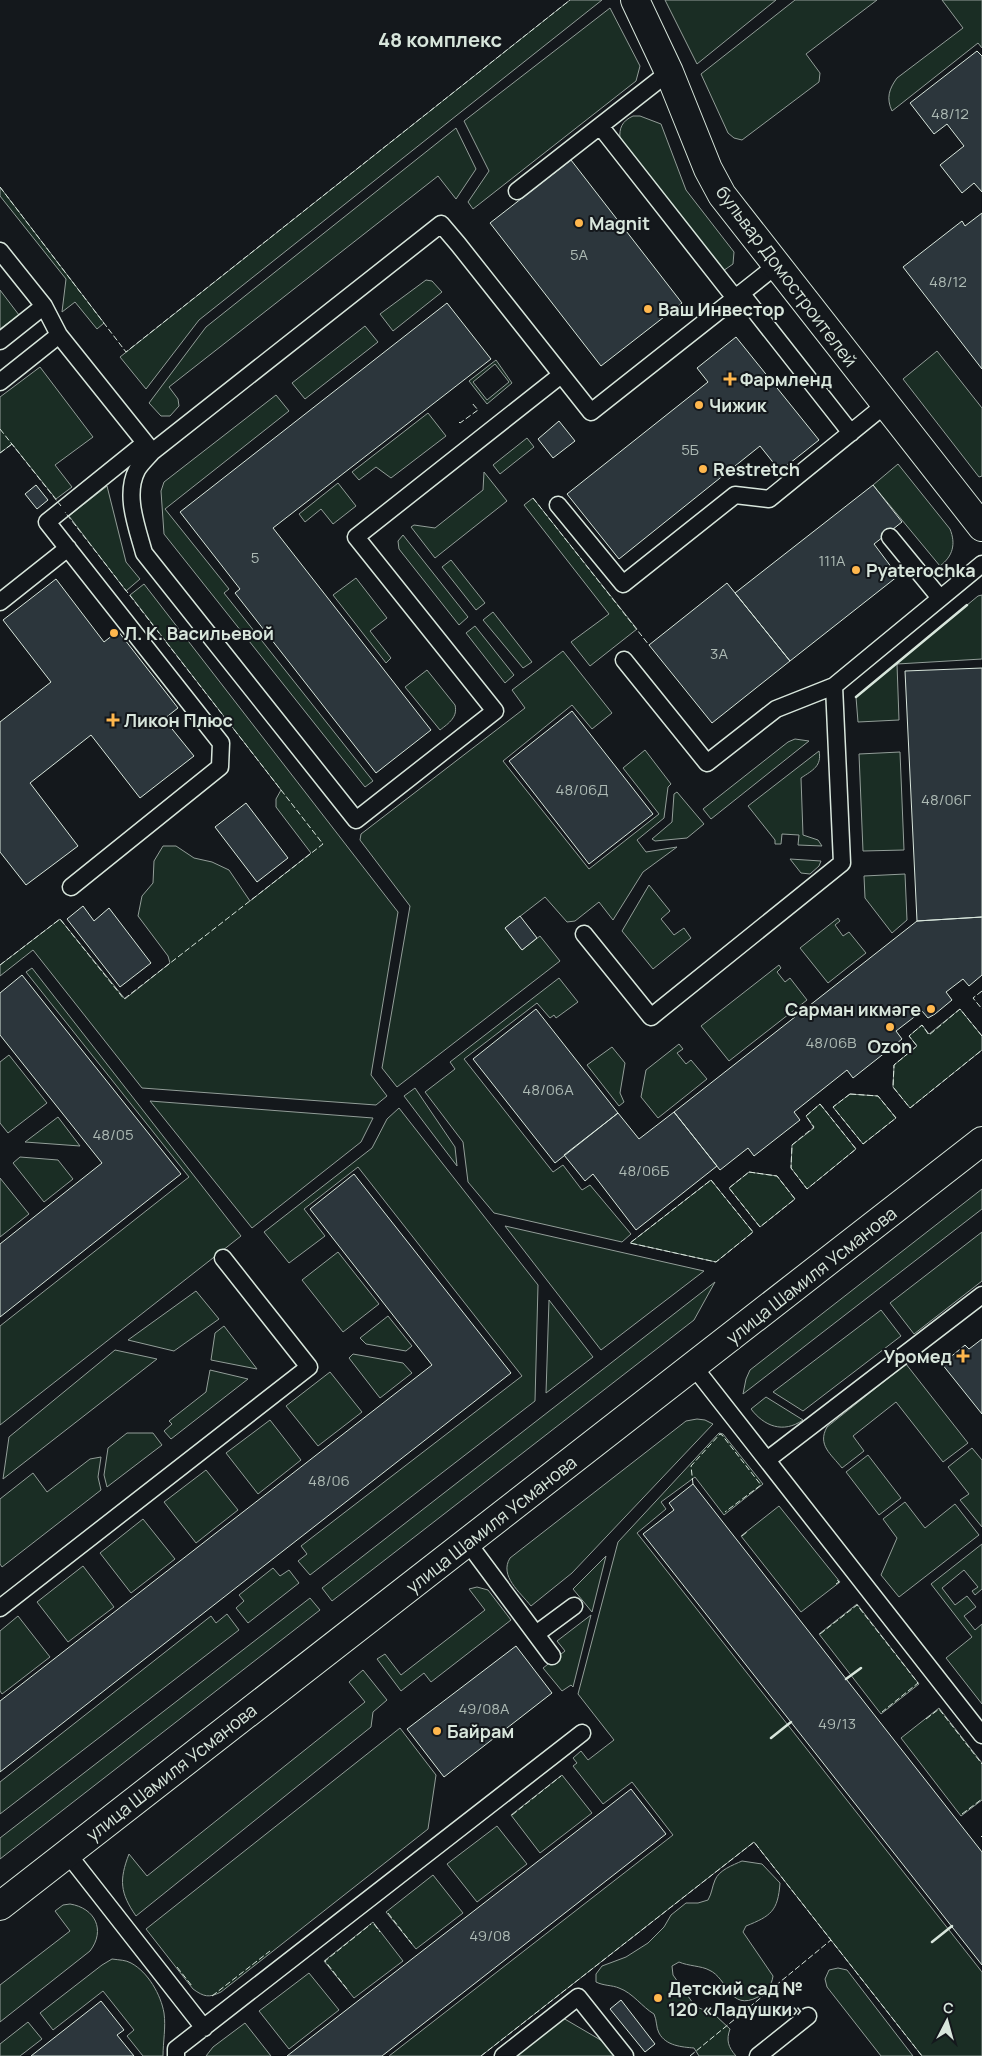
<svg xmlns="http://www.w3.org/2000/svg" width="982" height="2056" viewBox="0 0 982 2056" font-family="Manrope,sans-serif">
  <style>
    .green { fill: #1a2d24; stroke: #939e99; fill-rule: evenodd }
    .building { fill: #2c363c; stroke: #d8e6dc }
    .lines { fill: none; stroke-linecap: round; stroke-linejoin: round }
    .lane-casing { stroke: #d8e6dc; stroke-width: 19 }
    .street-casing { stroke: #d8e6dc; stroke-width: 30 }
    .lane { stroke: #14181c; stroke-width: 16 }
    .street { stroke: #14181c; stroke-width: 28 }
    .fence { stroke: #d8e6dc; stroke-width: 1; stroke-dasharray: 6 2.5; stroke-linecap: butt }
    .wall { stroke: #d8e6dc; stroke-width: 2.5 }
    .poi-dot { fill: #ffb74d; stroke: #14181c; stroke-width: 2 }
    .labels { text-anchor: middle; dominant-baseline: central; stroke-width: 4; stroke-linejoin: round; paint-order: stroke }
    .number-label { font-size: 15px; fill: #adbab4 }
    .poi-label { font-size: 18px; font-weight: bold; fill: #d8e6dc; stroke: #14181c; text-anchor: start }
    .street-label { font-size: 18px; fill: #d8e6dc; stroke: #14181c }
    .quarter-label { font-size: 20px; font-weight: bold; fill: #d8e6dc; stroke: #14181c }
  </style>
  <rect width="100%" height="100%" fill="#14181c"/>
  <!-- green -->
  <path class="green" d="M 570,0 L 602,0 L 199,320 L 146,389 L 120,357 Z
    M 665,0 L 776,0 L 697,64 Z
    M 795,0 L 877,0 L 806,54 L 820,73 L 819,82 L 742,140 L 734,138 L 728,133 L 701,74 Z
    M 942,0 L 982,0 L 982,48 L 978,43 L 892,111 C 886,98 889,89 897,78 L 963,28 Z
    M 610,8 L 640,66 L 636,81 L 473,209 L 468,202 L 489,171 L 464,121 Z
    M 633,116 L 640,116 L 661,124 L 686,190 L 734,252 L 733,264 L 723,271 L 620,139 C 619,128 622,121 633,116 Z
    M 456,128 L 476,169 L 456,199 L 438,176 L 169,387 L 178,399 L 179,406 L 170,416 L 161,416 L 149,403 L 206,327 Z
    M 0,187 L 104,323 L 97,329 L 75,302 L 62,312 L 66,279 L 0,196 Z
    M 426,280 L 432,281 L 442,292 L 393,331 L 380,314 Z
    M 0,290 L 19,315 L 0,329 Z
    M 365,326 L 378,342 L 305,399 L 292,383 Z
    M 937,351 L 982,408 L 982,476 L 979,477 L 903,379 Z
    M 496,360 L 512,383 L 487,404 L 469,381 ZM 495,364 L 509,382 L 487,400 L 473,382 Z
    M 40,367 L 93,437 L 55,465 L 72,487 L 56,499 L 12,444 L 0,453 L 0,397 Z
    M 276,395 L 289,411 L 165,509 L 229,589 L 224,593 L 373,781 L 365,787 L 164,534 L 161,491 L 164,482 Z
    M 428,413 L 446,436 L 391,478 L 376,467 L 359,480 L 352,472 Z
    M 527,438 L 534,447 L 500,474 L 493,465 Z
    M 898,464 L 950,529 C 956,544 953,556 940,566 L 873,485 Z
    M 484,472 L 507,501 L 435,558 L 411,527 L 414,525 L 435,528 L 483,490 Z
    M 338,483 L 356,506 L 333,524 L 321,509 L 305,522 L 299,514 Z
    M 107,486 L 126,562 L 140,579 L 126,591 L 69,516 Z
    M 533,498 L 637,629 L 590,666 L 571,642 L 609,614 L 524,505 Z
    M 403,535 L 468,617 L 459,625 L 399,549 L 398,541 Z
    M 451,560 L 485,603 L 476,610 L 442,567 Z
    M 356,578 L 387,618 L 370,631 L 391,658 L 386,663 L 333,595 Z
    M 144,584 L 398,912 L 371,1075 L 387,1096 L 376,1105 L 142,1088 L 33,950 L 0,976 L 0,965 L 60,919 L 125,999 L 170,963 L 168,956 L 138,916 L 142,896 L 153,883 L 154,861 L 163,846 L 176,846 L 194,858 L 212,862 L 229,870 L 250,901 L 311,853 L 276,807 L 276,799 L 281,790 L 130,595 Z
    M 982,595 L 982,659 L 897,664 L 899,720 L 858,722 L 856,697 L 978,596 Z
    M 493,612 L 532,662 L 523,668 L 483,620 Z
    M 475,626 L 514,675 L 505,683 L 466,633 Z
    M 563,651 L 612,713 L 592,729 L 572,705 L 503,761 L 589,869 L 659,814 L 623,768 L 645,750 L 671,784 L 668,787 L 664,818 L 637,840 L 646,852 L 677,847 L 643,872 L 613,920 L 599,902 L 575,921 L 567,922 L 545,897 L 505,928 L 522,950 L 540,936 L 560,961 L 397,1087 L 382,1068 L 410,906 L 360,840 L 361,834 L 525,708 L 512,690 Z
    M 427,670 L 455,705 C 458,717 449,723 440,730 L 405,687 Z
    M 795,739 L 809,741 L 711,819 L 703,809 L 788,742 Z
    M 819,751 C 822,766 813,770 801,778 L 803,835 L 818,840 L 822,846 L 798,845 L 799,835 L 782,834 L 781,844 L 775,844 L 775,840 L 748,806 Z
    M 900,752 L 904,850 L 863,851 L 859,754 Z
    M 677,792 L 704,824 L 687,838 L 655,841 L 652,839 L 672,822 L 674,794 Z
    M 790,859 L 821,861 L 819,866 L 810,874 L 801,873 Z
    M 905,874 L 907,920 L 892,933 L 865,898 L 864,876 Z
    M 649,885 L 670,911 L 661,919 L 674,935 L 684,928 L 691,938 L 653,969 L 622,931 Z
    M 838,918 L 840,921 L 835,925 L 843,936 L 849,932 L 866,953 L 828,983 L 800,948 Z
    M 779,965 L 781,968 L 777,972 L 785,982 L 790,978 L 807,1000 L 729,1061 L 701,1026 Z
    M 32,968 L 241,1236 L 0,1425 L 0,1326 L 189,1177 L 26,972 Z
    M 559,978 L 578,1002 L 556,1018 L 554,1015 L 550,1018 L 537,1003 L 464,1059 L 553,1172 L 563,1165 L 582,1190 L 590,1185 L 631,1234 L 622,1242 L 494,1213 L 468,1182 L 463,1142 L 425,1092 L 455,1069 L 450,1062 Z
    M 960,1009 L 982,1036 L 982,1050 L 910,1108 L 893,1087 L 894,1065 L 917,1046 L 909,1036 L 922,1025 L 929,1034 Z
    M 679,1044 L 683,1049 L 677,1053 L 686,1064 L 691,1060 L 707,1079 L 658,1118 L 641,1097 L 646,1070 Z
    M 612,1047 L 625,1063 L 620,1093 L 624,1102 L 619,1106 L 587,1065 Z
    M 9,1055 L 47,1103 L 8,1133 L 0,1123 L 0,1062 Z
    M 415,1088 L 455,1147 L 457,1166 L 404,1096 Z
    M 850,1094 L 878,1096 L 896,1118 L 863,1144 L 833,1107 Z
    M 150,1101 L 373,1118 L 361,1142 L 252,1228 Z
    M 820,1104 L 856,1149 L 807,1189 L 791,1168 L 792,1145 L 814,1128 L 806,1116 Z
    M 399,1108 L 538,1285 L 535,1401 L 310,1575 L 298,1561 L 307,1554 L 301,1546 L 522,1376 L 358,1167 L 304,1209 L 325,1236 L 289,1263 L 264,1232 L 372,1148 L 387,1119 Z
    M 58,1117 L 80,1146 L 25,1142 Z
    M 20,1157 L 58,1160 L 73,1179 L 44,1202 L 13,1163 Z
    M 749,1172 L 777,1176 L 795,1199 L 760,1227 L 729,1188 Z
    M 0,1178 L 29,1214 L 0,1237 Z
    M 711,1180 L 753,1232 L 716,1262 L 630,1243 Z
    M 982,1189 L 982,1209 L 743,1394 L 746,1379 L 750,1370 Z
    M 505,1226 L 704,1271 L 601,1350 Z
    M 982,1232 L 982,1281 L 914,1334 L 890,1303 Z
    M 338,1252 L 379,1304 L 343,1332 L 302,1280 Z
    M 715,1282 L 694,1320 L 332,1601 L 322,1588 Z
    M 196,1291 L 219,1319 L 174,1351 L 128,1340 Z
    M 549,1300 L 593,1357 L 546,1393 Z
    M 881,1310 L 901,1336 L 803,1411 L 773,1392 Z
    M 388,1316 L 412,1346 L 406,1351 L 366,1344 L 360,1338 Z
    M 224,1326 L 257,1369 L 211,1360 L 215,1333 Z
    M 115,1350 L 157,1359 L 3,1479 L 9,1437 Z
    M 353,1354 L 403,1363 L 412,1373 L 380,1398 L 349,1358 Z
    M 906,1364 L 968,1443 L 943,1462 L 896,1402 L 853,1436 L 864,1451 L 842,1468 C 831,1454 817,1445 827,1427 Z
    M 210,1370 L 248,1379 L 171,1439 L 164,1431 L 172,1424 L 169,1421 L 206,1392 Z
    M 330,1372 L 362,1412 L 318,1446 L 286,1406 Z
    M 766,1397 L 803,1420 C 783,1434 764,1426 751,1409 Z
    M 697,1419 L 705,1420 L 713,1424 L 572,1573 L 531,1606 C 520,1592 499,1576 510,1558 L 686,1421 Z
    M 270,1420 L 301,1460 L 258,1494 L 226,1453 Z
    M 127,1433 L 153,1433 L 162,1445 L 107,1487 L 104,1475 L 108,1448 Z
    M 719,1433 L 723,1434 L 763,1484 L 724,1515 L 695,1477 L 661,1502 L 666,1509 L 637,1533 L 982,1972 L 982,2056 L 922,2056 L 754,1842 L 481,2056 L 389,2056 L 673,1835 L 632,1782 L 603,1804 L 573,1766 L 577,1763 L 573,1758 L 581,1751 L 588,1760 L 614,1740 L 578,1694 L 618,1542 Z
    M 972,1448 L 982,1460 L 982,1527 L 960,1500 L 969,1494 L 948,1467 Z
    M 868,1455 L 901,1498 L 879,1515 L 846,1472 Z
    M 101,1457 L 98,1477 L 101,1490 L 2,1567 L 0,1564 L 0,1499 L 33,1473 L 47,1492 L 90,1459 Z
    M 206,1470 L 238,1510 L 196,1543 L 164,1502 Z
    M 905,1502 L 925,1528 L 955,1504 L 979,1535 L 899,1597 L 881,1575 L 897,1538 L 883,1519 Z
    M 779,1506 L 840,1582 L 801,1612 L 741,1536 Z
    M 143,1519 L 175,1559 L 131,1593 L 100,1553 Z
    M 982,1544 L 982,1589 L 975,1595 L 972,1591 L 978,1587 L 964,1570 L 942,1588 L 955,1605 L 967,1596 L 976,1607 L 964,1616 L 975,1630 L 982,1624 L 982,1704 L 946,1658 L 972,1637 L 931,1584 Z
    M 606,1556 L 592,1612 L 573,1589 Z
    M 83,1566 L 114,1607 L 68,1642 L 37,1602 Z
    M 273,1568 L 280,1576 L 289,1570 L 299,1583 L 248,1623 L 236,1608 L 244,1601 L 239,1595 Z
    M 477,1587 L 488,1590 L 511,1620 L 431,1682 L 424,1673 L 401,1691 L 377,1659 L 385,1654 L 401,1675 L 485,1610 L 469,1589 Z
    M 310,1598 L 320,1610 L 0,1859 L 0,1838 Z
    M 857,1604 L 919,1684 L 881,1714 L 819,1634 Z
    M 227,1614 L 239,1630 L 0,1814 L 0,1782 L 211,1616 L 216,1623 Z
    M 591,1615 L 573,1687 L 571,1685 L 562,1691 L 543,1668 L 565,1651 L 557,1641 Z
    M 18,1616 L 50,1657 L 2,1694 L 0,1691 L 0,1631 Z
    M 363,1670 L 387,1700 L 373,1712 L 371,1727 L 136,1916 C 120,1893 119,1880 129,1854 L 147,1876 L 365,1702 L 349,1682 Z
    M 939,1708 L 982,1763 L 982,1800 L 961,1816 L 901,1738 Z
    M 400,1728 L 436,1775 L 428,1829 L 221,1992 C 209,1998 204,1997 193,1989 L 146,1929 Z
    M 562,1775 L 592,1813 L 540,1853 L 511,1815 Z
    M 497,1826 L 527,1864 L 477,1902 L 447,1864 Z
    M 742,1861 L 762,1864 L 780,1883 C 778,1911 771,1916 746,1926 L 743,1932 L 773,1976 C 772,1985 766,1992 758,1997 C 729,2012 728,1978 709,1970 C 702,1966 688,1966 679,1962 L 672,1966 L 673,1975 L 695,2006 L 715,2015 L 730,2029 C 726,2040 728,2047 736,2056 L 699,2056 L 694,2048 C 682,2047 666,2046 659,2033 C 656,2028 657,2020 654,2014 C 642,2007 633,1993 619,1988 C 612,1985 604,1986 596,1982 L 596,1974 L 602,1966 L 626,1957 L 648,1943 L 664,1927 L 671,1915 L 686,1903 L 698,1903 L 708,1900 C 712,1893 712,1887 715,1880 C 719,1870 733,1865 742,1861 Z
    M 433,1875 L 463,1913 L 416,1949 L 386,1912 Z
    M 70,1904 C 95,1908 106,1930 90,1951 L 0,2022 L 0,1985 L 70,1931 L 55,1911 L 63,1905 Z
    M 373,1922 L 403,1961 L 354,1998 L 324,1961 Z
    M 112,1959 C 119,1960 126,1960 131,1963 C 148,1972 161,1995 164,2013 C 166,2027 163,2042 163,2056 L 143,2056 L 127,2036 L 134,2030 L 103,1991 L 53,2030 L 40,2013 L 102,1965 Z
    M 838,1968 L 847,1970 L 913,2056 L 881,2056 L 827,1987 L 825,1979 L 829,1970 Z
    M 309,1973 L 339,2010 L 289,2049 L 259,2011 Z
    M 563,2018 L 604,2042 L 614,2056 L 516,2056 Z
    M 28,2022 L 42,2039 L 20,2056 L 0,2056 L 0,2044 Z
    M 245,2023 L 271,2056 L 206,2056 L 213,2047 Z"/>
  <!-- building -->
  <path class="building" d="M 977,51 L 982,56 L 982,192 L 974,183 L 962,193 L 940,165 L 964,146 L 947,124 L 934,134 L 910,103 Z
    M 571,160 L 682,303 L 601,366 L 490,223 Z
    M 982,213 L 982,369 L 903,267 L 962,221 L 965,226 Z
    M 447,303 L 491,359 L 273,528 L 431,730 L 376,773 L 235,593 L 240,589 L 180,512 Z
    M 736,337 L 819,440 L 780,471 L 760,446 L 619,559 L 567,494 L 708,382 L 697,368 Z
    M 559,421 L 575,441 L 553,458 L 538,439 Z
    M 36,485 L 48,500 L 37,509 L 25,494 Z
    M 873,485 L 902,522 L 874,544 L 898,576 L 790,661 L 735,593 Z
    M 56,579 L 104,642 L 118,631 L 178,708 L 164,719 L 194,756 L 140,798 L 91,735 L 30,783 L 78,846 L 26,885 L 0,852 L 0,722 L 51,682 L 3,620 Z
    M 727,583 L 790,661 L 712,723 L 649,645 Z
    M 982,668 L 982,917 L 917,921 L 905,671 Z
    M 572,711 L 653,814 L 589,864 L 509,761 Z
    M 246,803 L 288,858 L 257,882 L 215,827 Z
    M 83,906 L 94,921 L 109,908 L 151,963 L 120,987 L 67,919 Z
    M 520,916 L 537,938 L 522,950 L 505,928 Z
    M 982,917 L 982,975 L 969,986 L 963,979 L 946,992 L 952,1000 L 935,1014 L 928,1018 L 922,1011 L 896,1031 L 902,1039 L 896,1044 L 853,1078 L 847,1070 L 794,1112 L 800,1120 L 754,1156 L 748,1148 L 720,1170 L 674,1112 L 917,921 Z
    M 22,975 L 181,1174 L 0,1317 L 0,1244 L 102,1163 L 0,1035 L 0,993 Z
    M 536,1009 L 618,1113 L 555,1163 L 473,1059 Z
    M 674,1112 L 717,1166 L 636,1230 L 593,1174 L 585,1181 L 564,1155 L 618,1113 L 639,1139 Z
    M 354,1174 L 511,1373 L 0,1772 L 0,1701 L 432,1365 L 310,1209 Z
    M 982,1339 L 982,1414 L 942,1364 L 965,1345 L 969,1349 Z
    M 693,1484 L 982,1852 L 982,1965 L 643,1534 L 674,1510 L 669,1503 Z
    M 516,1646 L 552,1693 L 444,1777 L 407,1729 Z
    M 631,1789 L 666,1834 L 382,2056 L 287,2056 Z
    M 621,2000 L 655,2044 L 645,2052 L 610,2009 Z
    M 101,2001 L 124,2030 L 117,2035 L 134,2056 L 31,2056 Z"/>
  <g class="lines">
    <defs>
      <path id="lane" d="M 669,72 L 600,126 L 735,298
        M 517,191 L 600,126
        M 0,251 L 44,306 L 59,335 L 151,450
        M 741,293 L 851,433
        M 0,341 L 44,306
        M 561,375 L 356,537 L 495,711 L 356,820 L 144,553 C 137,527 124,495 137,470 C 141,463 148,457 152,452 L 441,224 L 458,244 L 591,412 L 777,265
        M 0,382 L 59,335
        M 558,505 L 623,584 L 735,495 L 769,499 L 886,404
        M 890,537 L 940,598
        M 0,602 L 68,548
        M 624,660 L 707,763 L 776,709 L 834,686 L 982,564
        M 71,887 L 220,767 L 221,743 L 47,522 L 145,443
        M 584,934 L 651,1017 L 842,863 L 834,686
        M 694,1367 L 982,1735
        M 767,1460 L 982,1295
        M 468,1543 L 552,1656
        M 0,1608 L 309,1367 L 223,1258
        M 536,1634 L 574,1606
        M 67,1853 L 204,2028
        M 176,2056 L 176,2049 L 582,1733
        M 503,2056 L 578,1997 L 625,2056
        M 758,2056 L 808,2016"/>
      <path id="street" d="M 635,0 L 669,72 L 708,169 L 722,195 L 982,527
        M 0,1906 L 982,1141"/>
    </defs>
    <!-- lane casing -->
    <use href="#lane" class="lane-casing"/>
    <!-- street casing -->
    <use href="#street" class="street-casing"/>
    <!-- lane -->
    <use href="#lane" class="lane"/>
    <!-- street -->
    <use href="#street" class="street"/>
    <!-- fence -->
    <path class="fence" d="M 0,187 L 126,352 L 570,0
      M 459,422 L 460,423 L 478,410 L 472,403
      M 0,429 L 61,506
      M 0,453 L 12,444
      M 533,498 L 649,645
      M 0,965 L 60,919 L 124,999 L 323,844 L 65,512
      M 982,991 L 973,998 L 982,1009
      M 982,1036 L 960,1009 L 929,1035 L 922,1025 L 909,1036 L 917,1046 L 894,1065 L 893,1087 L 910,1108 L 982,1050
      M 850,1094 L 878,1096 L 896,1118 L 863,1144 L 833,1107 Z
      M 820,1104 L 856,1149 L 807,1189 L 791,1168 L 792,1145 L 814,1127 L 806,1116 Z
      M 749,1172 L 777,1176 L 795,1199 L 760,1227 L 729,1188 Z
      M 711,1180 L 753,1232 L 716,1262 L 630,1243 Z
      M 693,1484 L 691,1466 L 720,1434 L 722,1435 L 761,1485 L 725,1512
      M 742,1536 L 748,1531
      M 836,1584 L 839,1582 L 837,1580
      M 820,1634 L 857,1605 L 918,1683 L 882,1712
      M 926,1719 L 939,1709 L 982,1764
      M 962,1814 L 982,1799
      M 512,1815 L 561,1776
      M 981,1837 L 982,1836
      M 388,1913 L 412,1944
      M 374,1924 L 380,1932
      M 177,1967 L 192,1986
      M 347,1989 L 325,1961 L 371,1924
      M 212,1996 L 270,1951
      M 481,2056 L 754,1842 L 922,2056
      M 690,2056 L 831,1940"/>
    <!-- wall -->
    <path class="wall" d="M 856,697 L 967,605
      M 846,1679 L 861,1668
      M 771,1738 L 791,1722
      M 932,1942 L 952,1926"/>
  </g>
  <!-- markers -->
  <g class="poi-dot">
    <circle cx="579" cy="223" r="5"/>
    <circle cx="648" cy="309" r="5"/>
    <path d="M727.5 371.5h5v5h5v5h-5v5h-5v-5h-5v-5h5z"/>
    <circle cx="699" cy="405" r="5"/>
    <circle cx="703" cy="469" r="5"/>
    <circle cx="856" cy="570" r="5"/>
    <circle cx="114" cy="633" r="5"/>
    <path d="M110.5 712.5h5v5h5v5h-5v5h-5v-5h-5v-5h5z"/>
    <circle cx="931" cy="1009" r="5"/>
    <circle cx="890" cy="1027" r="5"/>
    <path d="M960.5 1348.5h5v5h5v5h-5v5h-5v-5h-5v-5h5z"/>
    <circle cx="437" cy="1731" r="5"/>
    <circle cx="658" cy="1998" r="5"/>
  </g>
  <g class="labels">
    <!-- number labels -->
    <g class="number-label">
      <text x="950" y="113">48/12</text>
      <text x="579" y="254">5А</text>
      <text x="948" y="281">48/12</text>
      <text x="690" y="449">5Б</text>
      <text x="255" y="557">5</text>
      <text x="832" y="560">111А</text>
      <text x="719" y="653">3А</text>
      <text x="582" y="789">48/06Д</text>
      <text x="946" y="799">48/06Г</text>
      <text x="831" y="1042">48/06В</text>
      <text x="548" y="1089">48/06А</text>
      <text x="113" y="1134">48/05</text>
      <text x="644" y="1170">48/06Б</text>
      <text x="329" y="1480">48/06</text>
      <text x="484" y="1708">49/08А</text>
      <text x="837" y="1723">49/13</text>
      <text x="490" y="1935">49/08</text>
    </g>
    <!-- poi labels -->
    <g class="poi-label">
      <text x="589" y="223">Magnit</text>
      <text x="658" y="309">Ваш Инвестор</text>
      <text x="740" y="379">Фармленд</text>
      <text x="709" y="405">Чижик</text>
      <text x="713" y="469">Restretch</text>
      <text x="866" y="570">Pyaterochka</text>
      <text x="124" y="633">Л. К. Васильевой</text>
      <text x="124" y="720">Ликон Плюс</text>
      <text x="921" y="1009" text-anchor="end">Сарман икмәге</text>
      <text x="890" y="1046" text-anchor="middle">Ozon</text>
      <text x="952" y="1356" text-anchor="end">Уромед</text>
      <text x="447" y="1731">Байрам</text>
      <text x="668" y="1988">Детский сад №<tspan x="668" dy="21">120 «Ладушки»</tspan></text>
    </g>
    <!-- street labels -->
    <g class="street-label">
      <text transform="translate(787 276) rotate(53)">бульвар Домостроителей</text>
      <text transform="translate(811 1275) rotate(-38)">улица Шамиля Усманова</text>
      <text transform="translate(491 1524) rotate(-38)">улица Шамиля Усманова</text>
      <text transform="translate(171 1772) rotate(-38)">улица Шамиля Усманова</text>
    </g>
    <!-- quarter labels -->
    <g class="quarter-label">
      <text x="440" y="39">48 комплекс</text>
    </g>
  </g>
  <!-- north arrow -->
  <g transform="translate(947 2021) rotate(6)" stroke="#14181c" stroke-width="4" paint-order="stroke">
  <path d="M0-4L9 19L0 12L-9 19Z" fill="#d8e6dc"/>
  <text y="-8" font-size="14" font-weight="bold" text-anchor="middle" fill="#d8e6dc">С</text>
  </g>
</svg>
